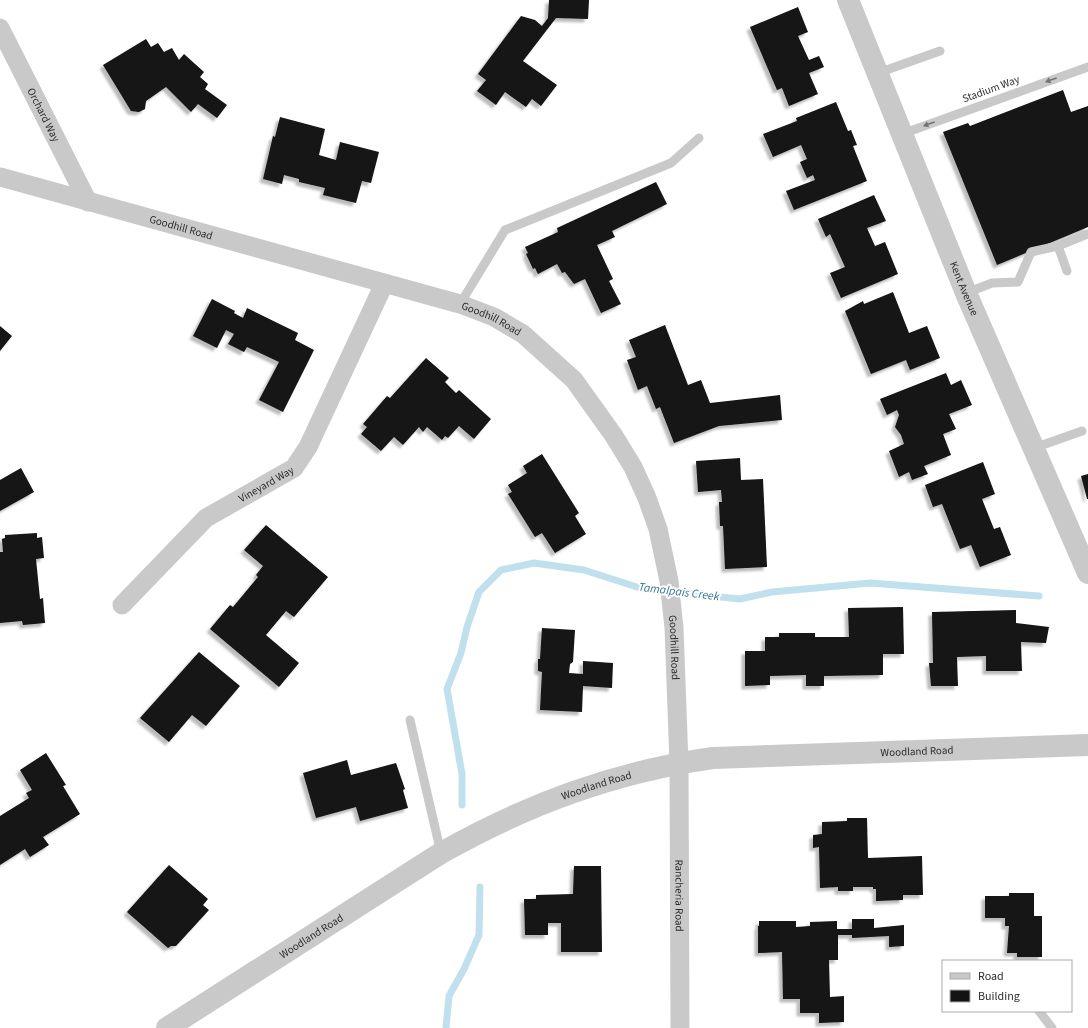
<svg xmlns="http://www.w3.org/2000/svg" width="1088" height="1028" viewBox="0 0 1088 1028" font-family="'Source Sans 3',sans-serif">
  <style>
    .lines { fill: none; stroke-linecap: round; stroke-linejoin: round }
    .stream { stroke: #c1e0ee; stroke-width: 7 }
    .building { fill: #131313; filter: url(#shadow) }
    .service { stroke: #c9c9c9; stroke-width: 9 }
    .minor { stroke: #c9c9c9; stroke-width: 19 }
    .tertiary { stroke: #c9c9c9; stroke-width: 22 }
    .oneway { fill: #737373 }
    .labels { text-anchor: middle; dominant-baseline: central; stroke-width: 4; stroke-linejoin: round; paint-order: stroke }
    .street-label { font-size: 11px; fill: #2c2c2c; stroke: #fff }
    .water-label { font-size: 12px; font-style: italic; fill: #347694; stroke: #fff }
  </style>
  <defs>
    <filter id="shadow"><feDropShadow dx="-3.5" dy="3.5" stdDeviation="1" flood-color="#0004"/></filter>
  </defs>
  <rect width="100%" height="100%" fill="#fff"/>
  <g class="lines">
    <!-- stream -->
    <path class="stream" d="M 462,805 L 462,774 L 447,689 L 461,653 L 467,627 L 479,592 L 501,570 L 534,563 L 584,570 L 643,589 L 740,599 L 772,592 L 870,583 L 1039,596
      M 446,1028 L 449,996 L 464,969 L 479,935 L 480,887"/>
  </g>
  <!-- building -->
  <path class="building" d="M 549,0 L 589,0 L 588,19 L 556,18 L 523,61 L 557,85 L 541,106 L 532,99 L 526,107 L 505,92 L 496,105 L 477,91 L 486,80 L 478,74 L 521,16 L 535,20 L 542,26 L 548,18 Z
    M 798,7 L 808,32 L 798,36 L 809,60 L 819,56 L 824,67 L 809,73 L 818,94 L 789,106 L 782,88 L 777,90 L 750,27 Z
    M 146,39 L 151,47 L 158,43 L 164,52 L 172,48 L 179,60 L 184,54 L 204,72 L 200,77 L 208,84 L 205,89 L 227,105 L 217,118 L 198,104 L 191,112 L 166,87 L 146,101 L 145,109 L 139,112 L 131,111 L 103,65 Z
    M 1063,90 L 1071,112 L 1088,106 L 1088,227 L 997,265 L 943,132 L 968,123 L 970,126 Z
    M 836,102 L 848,131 L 851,130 L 857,145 L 853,146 L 867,181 L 794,210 L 786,191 L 815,180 L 813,175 L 807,178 L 800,162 L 807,159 L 801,145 L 773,157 L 763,134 L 797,121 L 796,118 Z
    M 280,117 L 325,129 L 319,155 L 336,160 L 340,142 L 379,152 L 371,183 L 362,181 L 356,203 L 323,195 L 325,188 L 299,182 L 299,179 L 284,175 L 282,184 L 263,179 L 273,136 L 275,137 Z
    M 656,182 L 667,204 L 612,231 L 615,237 L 597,245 L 613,279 L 609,281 L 621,304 L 601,313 L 585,279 L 574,284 L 565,272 L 562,273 L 557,264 L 538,274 L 535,268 L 533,269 L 526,254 L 528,253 L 525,247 L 558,232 L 557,228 Z
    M 874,195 L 886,221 L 867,228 L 875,246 L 885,242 L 898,274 L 841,298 L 830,273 L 845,267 L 830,234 L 826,237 L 818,219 Z
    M 893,292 L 909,333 L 927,326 L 940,358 L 910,370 L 906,360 L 871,374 L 845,311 L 863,301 L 864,304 Z
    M 212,299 L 235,311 L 234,313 L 243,318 L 247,308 L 298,333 L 295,340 L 314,350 L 283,412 L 259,400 L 279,362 L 247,347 L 244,352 L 228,344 L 234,334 L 226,330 L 217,348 L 193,336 Z
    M 665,325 L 688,385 L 701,380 L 710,403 L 780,395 L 782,420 L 719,426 L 674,443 L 660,407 L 656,409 L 647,386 L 638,390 L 627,360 L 636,357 L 629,340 Z
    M 0,326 L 12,336 L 0,351 Z
    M 426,358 L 449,378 L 445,382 L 456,393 L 459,390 L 491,419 L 474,439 L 459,426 L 448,438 L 445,436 L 442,440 L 427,427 L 423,432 L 419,427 L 403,445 L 394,437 L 381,451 L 361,434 L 367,427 L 363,424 L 387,396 L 390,398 Z
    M 946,373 L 951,385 L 961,380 L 972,405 L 949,414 L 956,429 L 943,434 L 951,455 L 924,466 L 928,474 L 912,480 L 909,472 L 899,477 L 889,451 L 904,444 L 901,435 L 895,427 L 899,415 L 897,410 L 887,415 L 880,399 Z
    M 542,454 L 579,513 L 575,516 L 586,534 L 555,553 L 542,533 L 535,537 L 508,494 L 512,492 L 508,485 L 527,473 L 523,466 Z
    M 740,458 L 741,480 L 763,479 L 767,567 L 725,569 L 723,526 L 720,526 L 719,502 L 722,502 L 721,490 L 698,492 L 696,461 Z
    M 983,462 L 995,494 L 982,499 L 994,529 L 1000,527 L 1011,555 L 980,567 L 971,545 L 960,549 L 942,504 L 933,507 L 925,485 Z
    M 21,468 L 34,492 L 0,511 L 0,480 Z
    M 1088,474 L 1088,499 L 1087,499 L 1081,476 Z
    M 266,525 L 328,577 L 294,617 L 286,611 L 266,635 L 299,663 L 279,687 L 210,629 L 230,605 L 233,607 L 258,577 L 256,575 L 263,566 L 244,550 Z
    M 37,533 L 37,538 L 42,537 L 44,558 L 36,559 L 40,599 L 43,598 L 45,623 L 23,625 L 22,621 L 0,623 L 0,552 L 3,552 L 2,539 L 5,538 L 5,535 Z
    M 903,607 L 904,654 L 883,654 L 883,675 L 824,676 L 824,686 L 806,686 L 806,675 L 770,676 L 770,685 L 745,686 L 745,651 L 765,651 L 765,637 L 779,637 L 779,633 L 815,633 L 815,637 L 849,637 L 848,608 Z
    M 1016,610 L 1016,623 L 1049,627 L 1046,643 L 1021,642 L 1022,671 L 986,671 L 986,656 L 957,657 L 958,686 L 931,686 L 929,663 L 933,663 L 932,612 Z
    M 542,628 L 575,630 L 573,662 L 570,664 L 569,673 L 583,674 L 583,661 L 613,663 L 612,688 L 583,686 L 582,712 L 540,710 L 542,672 L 538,671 L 538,659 L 540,659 Z
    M 199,652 L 240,686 L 206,726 L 192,715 L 169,742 L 140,718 Z
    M 46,753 L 66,785 L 63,786 L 80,814 L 43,837 L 49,845 L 30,857 L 25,849 L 0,865 L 0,816 L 29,798 L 26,793 L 32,790 L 20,770 Z
    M 347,760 L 351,775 L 396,763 L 405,789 L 403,790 L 408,808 L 360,821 L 356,807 L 316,818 L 303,773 Z
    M 847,818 L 867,818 L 868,858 L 922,856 L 923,895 L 903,895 L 903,900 L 876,901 L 876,889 L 873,889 L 873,887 L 853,887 L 853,891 L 838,891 L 838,887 L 820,888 L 819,847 L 813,848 L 813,835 L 822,834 L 822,822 L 847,821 Z
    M 169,865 L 208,899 L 203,905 L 209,910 L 176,946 L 171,946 L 168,948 L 127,912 Z
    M 574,866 L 601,866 L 602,952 L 561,952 L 561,923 L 548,923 L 548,935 L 525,935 L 524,899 L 536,899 L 536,895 L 573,894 Z
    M 1009,893 L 1034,893 L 1034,916 L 1042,916 L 1042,957 L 1017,957 L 1017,953 L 1007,953 L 1009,926 L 1005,926 L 1005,918 L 985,918 L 985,896 L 1009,896 Z
    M 852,919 L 874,919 L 874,928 L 904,925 L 904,946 L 889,947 L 889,936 L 852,938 L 852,935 L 838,935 L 838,960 L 829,960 L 830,997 L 844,996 L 844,1022 L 819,1023 L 819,1013 L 800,1013 L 800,999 L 783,999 L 782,952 L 758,953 L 758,926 L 759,926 L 759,921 L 796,921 L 796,927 L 810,926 L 810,922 L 837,921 L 837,929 L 852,929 Z"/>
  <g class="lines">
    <!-- service -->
    <path class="service" d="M 878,73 L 940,51
      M 902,134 L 1088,67
      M 1058,246 L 1067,271
      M 966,293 L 992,283 L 1018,282 L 1031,252 L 1058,246 L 1088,234
      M 460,304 L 505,230 L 671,163 L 699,138
      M 1034,448 L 1082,431
      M 410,720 L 441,853
      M 1039,1011 L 1052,1028"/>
    <!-- minor -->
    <g class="minor">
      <path id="s1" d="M 0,28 L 88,202"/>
      <path id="s2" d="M 0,177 L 460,304 L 494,317 L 523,334 L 574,380 L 614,436 L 633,467 L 647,498 L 658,529 L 669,581 L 674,628 L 679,763 L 680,1028"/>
      <path id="s3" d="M 122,605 L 206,518 L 294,468 L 308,447 L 384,284"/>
    </g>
    <!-- tertiary -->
    <g class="tertiary">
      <path id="s4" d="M 848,0 L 966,293 L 1088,573"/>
      <path id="s5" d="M 167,1028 L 441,853 C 528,804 614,772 713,758 L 1088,745"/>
    </g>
  </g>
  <!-- one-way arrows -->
  <defs><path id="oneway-solid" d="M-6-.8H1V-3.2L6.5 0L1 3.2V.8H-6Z"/></defs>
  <g class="oneway">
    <use href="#oneway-solid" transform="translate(1051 80) rotate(160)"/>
    <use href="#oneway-solid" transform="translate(929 124) rotate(160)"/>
  </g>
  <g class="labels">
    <!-- street labels -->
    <g class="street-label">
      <text transform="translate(991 89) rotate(-20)">Stadium Way</text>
      <text stroke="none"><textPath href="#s1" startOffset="97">Orchard Way</textPath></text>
      <text stroke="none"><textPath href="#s2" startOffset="188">Goodhill Road</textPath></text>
      <text stroke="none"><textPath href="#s4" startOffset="311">Kent Avenue</textPath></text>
      <text stroke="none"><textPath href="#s2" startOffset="512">Goodhill Road</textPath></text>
      <text stroke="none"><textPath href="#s3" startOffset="190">Vineyard Way</textPath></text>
      <text stroke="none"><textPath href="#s2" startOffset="908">Goodhill Road</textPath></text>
      <text stroke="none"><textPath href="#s5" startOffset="819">Woodland Road</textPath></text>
      <text stroke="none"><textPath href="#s5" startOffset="495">Woodland Road</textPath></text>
      <text stroke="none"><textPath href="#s2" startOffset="1156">Rancheria Road</textPath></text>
      <text stroke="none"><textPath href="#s5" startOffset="171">Woodland Road</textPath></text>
    </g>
    <!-- water labels -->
    <g class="water-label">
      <text transform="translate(679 592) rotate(7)">Tamalpais Creek</text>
    </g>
  </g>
  <!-- legend -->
  <rect x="942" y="960" width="130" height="52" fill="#ffffff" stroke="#ababab"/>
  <rect x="950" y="973" width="20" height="6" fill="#c9c9c9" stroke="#ababab"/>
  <text x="978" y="980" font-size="12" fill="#2c2c2c">Road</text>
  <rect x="950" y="990" width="20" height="12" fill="#131313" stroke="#ababab"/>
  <text x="978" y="1000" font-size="12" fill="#2c2c2c">Building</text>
</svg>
